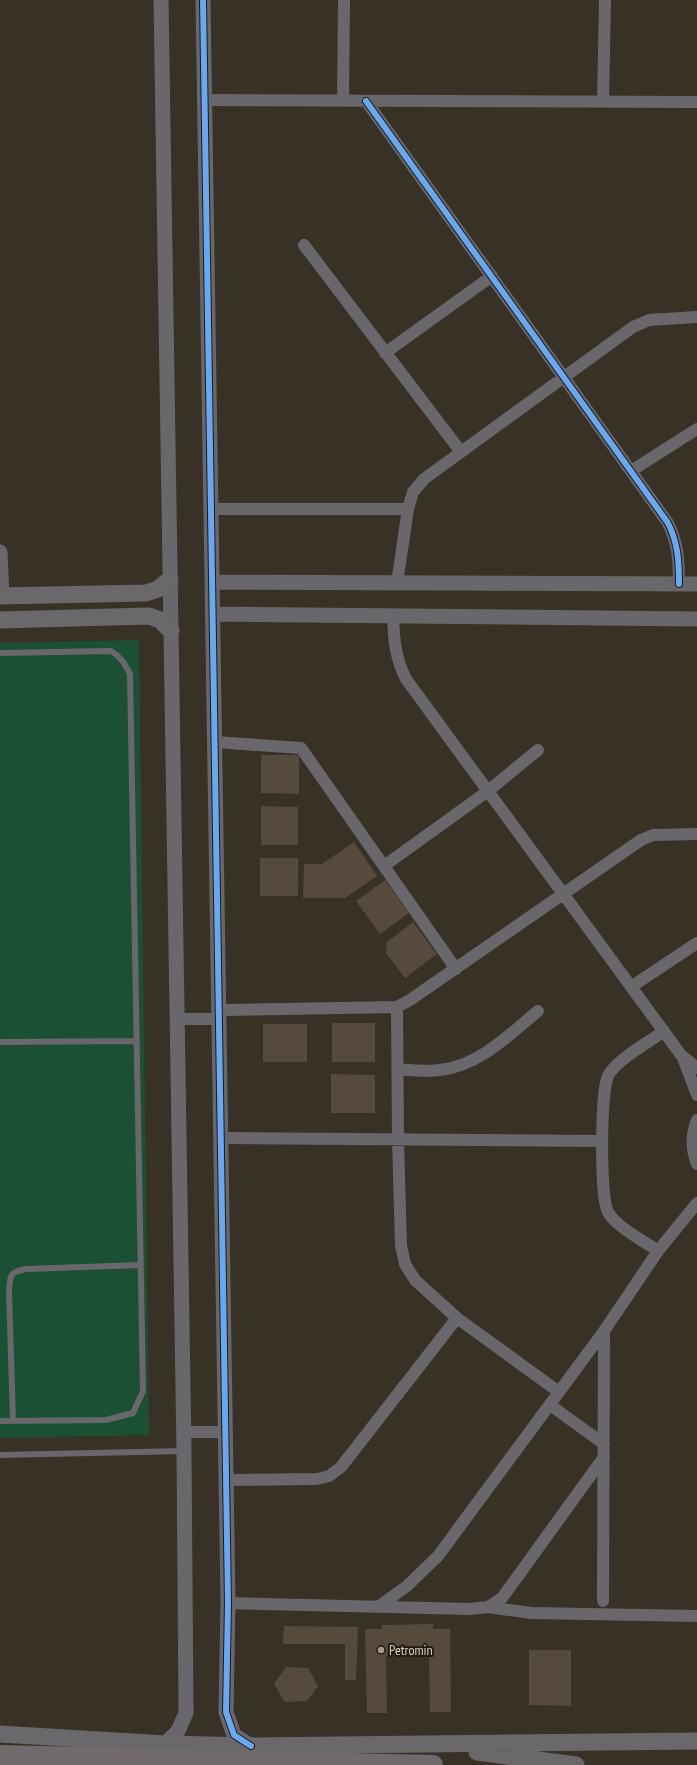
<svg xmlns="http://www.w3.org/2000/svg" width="697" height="1765" viewBox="0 0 697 1765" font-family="'PT Sans Narrow',sans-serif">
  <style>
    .green { fill: #1b5034 }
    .building { fill: #564a3c }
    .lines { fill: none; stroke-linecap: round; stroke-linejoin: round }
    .service { stroke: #69676b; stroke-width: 6 }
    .minor { stroke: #69676b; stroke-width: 12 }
    .tertiary { stroke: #69676b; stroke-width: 15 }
    .secondary { stroke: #6b686c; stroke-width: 17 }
    .trunk { stroke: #706a6c; stroke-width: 20 }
    .cycleway-casing { stroke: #221b12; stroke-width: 8 }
    .cycleway { stroke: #66a8f1; stroke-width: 6 }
    .poi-dot { fill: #a39a8e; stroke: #221b12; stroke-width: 1.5 }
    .labels { text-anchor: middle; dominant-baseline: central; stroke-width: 4; stroke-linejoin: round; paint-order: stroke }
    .poi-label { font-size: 14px; fill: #dcd3c7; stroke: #221b12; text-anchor: start }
  </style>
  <rect width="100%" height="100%" fill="#383125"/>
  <!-- green -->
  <path class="green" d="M 139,640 L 149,1435 L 0,1438 L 0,643 Z"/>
  <!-- building -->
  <path class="building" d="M 261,755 L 299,755 L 299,794 L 261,793 Z
    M 261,806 L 298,807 L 298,845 L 261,845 Z
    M 354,842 L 377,876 L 345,898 L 303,898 L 304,864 L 322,864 Z
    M 260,858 L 298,858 L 298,896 L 260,896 Z
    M 385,880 L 409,913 L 380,934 L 356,901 Z
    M 413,922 L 437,954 L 405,978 L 386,953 L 387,942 Z
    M 332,1023 L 375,1023 L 375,1062 L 332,1062 Z
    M 263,1024 L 307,1024 L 307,1062 L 263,1062 Z
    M 331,1074 L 375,1075 L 375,1113 L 331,1113 Z
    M 433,1624 L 433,1629 L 450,1629 L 451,1712 L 430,1712 L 429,1654 L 425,1651 L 390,1652 L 386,1656 L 387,1713 L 367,1713 L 365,1629 L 382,1629 L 382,1625 Z
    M 284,1626 L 358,1627 L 356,1680 L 345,1680 L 345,1644 L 283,1644 Z
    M 529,1650 L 571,1650 L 571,1706 L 529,1705 Z
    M 286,1667 L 308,1668 L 318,1686 L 307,1701 L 285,1702 L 274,1684 Z"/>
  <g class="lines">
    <!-- service -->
    <path class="service" d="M 0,653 L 111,651 C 121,657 125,664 130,674 L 143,1391 L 133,1413 L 106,1420 L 0,1421
      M 0,1042 L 136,1041
      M 13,1421 L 9,1292 C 10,1276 9,1272 26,1269 L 140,1265
      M 0,1455 L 184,1451"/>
    <!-- minor -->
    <path class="minor" d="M 205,100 L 697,102
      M 343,101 L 344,0
      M 366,101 L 668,523 C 678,543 679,561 679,584
      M 603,102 L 605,0
      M 304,245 L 461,452
      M 385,353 L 492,276
      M 631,471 L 697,429
      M 211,509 L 408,509
      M 397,583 L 408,509 L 413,492 L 424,479 L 633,327 L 649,320 L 697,317
      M 393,616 C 394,640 395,657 406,679 L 681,1055 L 697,1068
      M 215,742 L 301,748 L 456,969
      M 384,866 L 488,791 L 538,750
      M 631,987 L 697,943
      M 397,1007 L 398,1140 L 401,1245 L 405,1264 L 415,1280 L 457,1318 L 559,1392
      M 219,1010 L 397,1007 L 410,1000 L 641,840 L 653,835 L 697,834
      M 177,1019 L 219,1019
      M 683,1058 L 697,1095
      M 398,1069 C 412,1070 426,1072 440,1070 C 479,1066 510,1034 538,1011
      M 697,1120 C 691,1135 691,1149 697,1164
      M 221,1138 L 602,1141
      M 658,1251 C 644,1241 616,1227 608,1212 C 600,1198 600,1087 609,1074 C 619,1058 648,1043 664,1031
      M 550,1405 L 604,1444
      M 184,1432 L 226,1432
      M 227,1480 L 317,1479 L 329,1476 L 341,1467 L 457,1318
      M 603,1601 L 604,1331
      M 228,1603 L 469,1609 L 488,1607 L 502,1598 L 604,1457
      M 378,1607 L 407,1586 L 438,1556 L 604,1331 L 658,1251 L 697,1203
      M 488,1607 L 531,1613 L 697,1616"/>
    <!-- tertiary -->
    <path class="tertiary" d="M 161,0 L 184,1451 L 186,1713 L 178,1731 L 165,1744
      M 203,0 L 228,1603 L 226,1712 L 234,1735 L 251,1746
      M 0,552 L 2,596
      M 212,582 L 697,584
      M 213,614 L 697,619"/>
    <!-- secondary -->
    <path class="secondary" d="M 0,596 L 146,593 L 158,589 L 170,579
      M 0,620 L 149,616 L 160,620 L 171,631
      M 0,1734 L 165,1744 L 251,1746 L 697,1741
      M 477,1752 L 576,1765"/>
    <!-- trunk -->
    <path class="trunk" d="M 0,1755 L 433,1765"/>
    <defs>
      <path id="cycleway" d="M 203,0 L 228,1603 L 226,1712 L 234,1735 L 251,1746
        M 366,101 L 668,523 C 678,543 679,561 679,584"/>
    </defs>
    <!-- cycleway casing -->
    <use href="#cycleway" class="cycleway-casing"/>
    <!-- cycleway -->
    <use href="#cycleway" class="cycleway"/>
  </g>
  <!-- markers -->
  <circle class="poi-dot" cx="381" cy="1650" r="4"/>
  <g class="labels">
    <!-- poi labels -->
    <g class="poi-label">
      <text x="389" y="1650">Petromin</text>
    </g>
  </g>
</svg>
